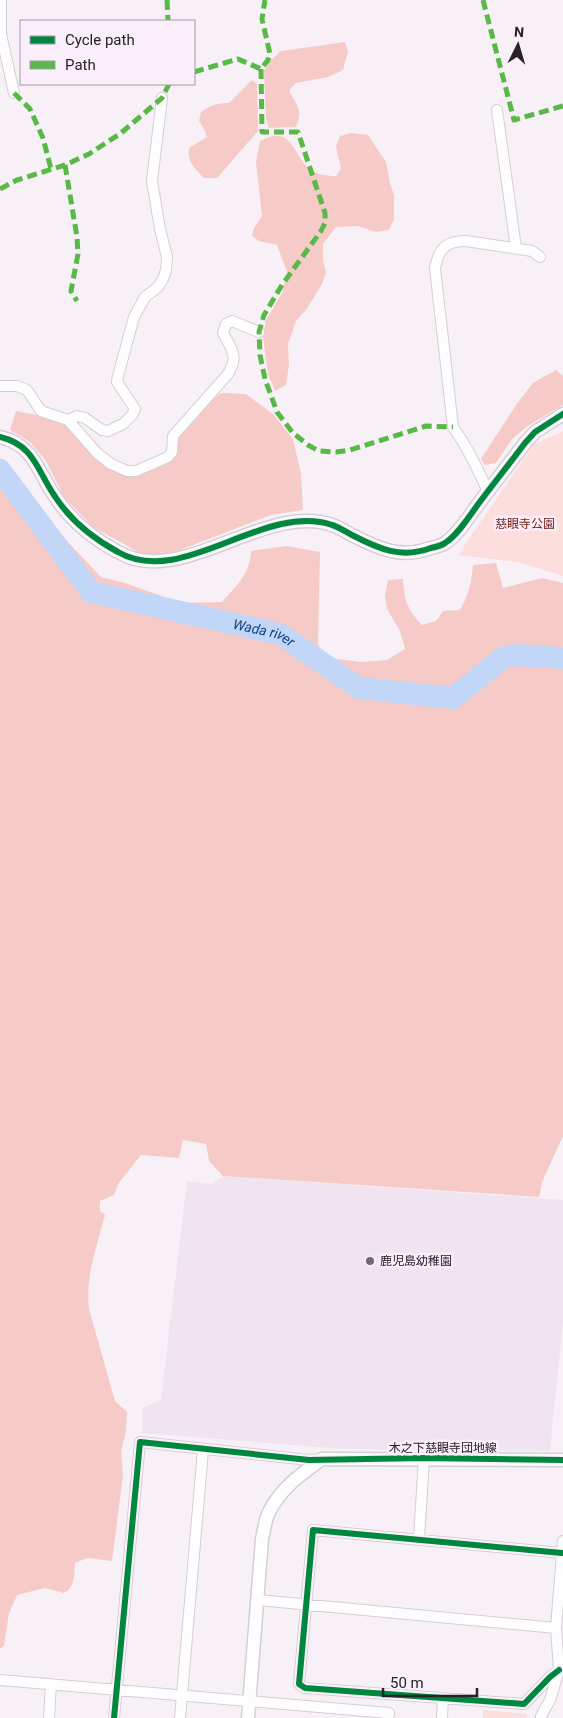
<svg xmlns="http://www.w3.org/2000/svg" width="563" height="1718" viewBox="0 0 563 1718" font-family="Roboto,'Noto Sans JP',sans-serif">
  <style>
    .built { fill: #f0e4f1 }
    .green { fill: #fbdedd }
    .forest { fill: #f6cac6 }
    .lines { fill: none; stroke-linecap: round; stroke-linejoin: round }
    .river { stroke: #c2d6f8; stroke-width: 22 }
    .minor-casing { stroke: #d4cfd4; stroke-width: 12 }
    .tertiary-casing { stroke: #d4cfd4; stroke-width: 15 }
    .minor { stroke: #fefdfe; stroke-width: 10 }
    .tertiary { stroke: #fefdfe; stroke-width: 12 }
    .quiet { stroke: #58b947; stroke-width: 5; stroke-dasharray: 10 5; stroke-linecap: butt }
    .cycleway-casing { stroke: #f9eefa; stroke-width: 9 }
    .cycleway { stroke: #00873e; stroke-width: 6 }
    .poi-dot { fill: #6f6a6f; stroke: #f9eefa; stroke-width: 2 }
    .labels { text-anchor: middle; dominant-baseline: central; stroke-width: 5; stroke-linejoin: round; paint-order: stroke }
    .park-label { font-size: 12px; fill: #772318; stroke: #f9eefa }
    .poi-label { font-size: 12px; fill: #262226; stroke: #f9eefa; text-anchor: start }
    .street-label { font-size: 12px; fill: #262226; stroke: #f9eefa }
    .water-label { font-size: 14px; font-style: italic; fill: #0d4282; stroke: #f9eefa }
  </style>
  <rect width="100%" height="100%" fill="#f7f1f7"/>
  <!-- built -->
  <path class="built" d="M 223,1176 L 563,1200 L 563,1322 L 550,1451 L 343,1449 L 142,1433 L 143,1408 L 161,1399 L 187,1181 L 212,1184 Z"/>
  <!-- green -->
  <path class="green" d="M 563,431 L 563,576 L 517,562 L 458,555 L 534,444 Z
    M 483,1710 L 527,1714 L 527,1718 L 483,1718 Z"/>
  <!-- forest -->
  <path class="forest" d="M 345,42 L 348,51 L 343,70 L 328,77 L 296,83 L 289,90 C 296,106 304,108 296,127 L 269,128 L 266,119 L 264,71 L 271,60 L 281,51 Z
    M 252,80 L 257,84 L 258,131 L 217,178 L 204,178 C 195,168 187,163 189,148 L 207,137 L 204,129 L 199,121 L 201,112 C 210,105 218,103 229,103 Z
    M 351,133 L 368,135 L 386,162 L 390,183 L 394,195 L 394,219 L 389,230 L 376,232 L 358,226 L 336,227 L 323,244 L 323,261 L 326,272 L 322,284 L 306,310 L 296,321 L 288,344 L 289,365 L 286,385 L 275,391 L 268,374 L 263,337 L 266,320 L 282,293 L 287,272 L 277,245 L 259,241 L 252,236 L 254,228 L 262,216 L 256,162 L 260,141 C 290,125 291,149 307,167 C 314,174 326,176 336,176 L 341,169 L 336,146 L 340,136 Z
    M 556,370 L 563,376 L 563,405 L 529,425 L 512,439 L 496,463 L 485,465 L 481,459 L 516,405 L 533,383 Z
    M 221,393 L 246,394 L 273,414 L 293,439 L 301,474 L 303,510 L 271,515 L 167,555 L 140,553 L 93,527 L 64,497 L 46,461 L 30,442 L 10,430 L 16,411 L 41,416 L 67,425 L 125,475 L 170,460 L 177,436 L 202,408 Z
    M 0,459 L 7,463 L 31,498 L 66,540 L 101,577 L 125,583 L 181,603 L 222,602 C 237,585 250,574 251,551 L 286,546 L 320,552 L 318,643 L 323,657 L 361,662 L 387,660 L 405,649 L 400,631 L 387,609 L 385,595 L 388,580 L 403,579 C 404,601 408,610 422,625 L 436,621 L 443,611 L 460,610 C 468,596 472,582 473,565 L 496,563 L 503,588 L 542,578 L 563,583 L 563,1136 L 542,1182 L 539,1197 L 223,1176 L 209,1161 L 206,1144 L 183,1140 L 179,1158 L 141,1155 L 118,1184 L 114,1195 L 100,1201 L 100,1211 L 105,1215 C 97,1246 85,1277 89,1309 L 115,1401 L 127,1412 L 126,1431 L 121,1451 L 123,1475 L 112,1561 L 87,1558 L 75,1563 C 74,1575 76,1586 64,1593 L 45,1588 L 17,1595 L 9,1613 L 4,1646 L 0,1649 Z"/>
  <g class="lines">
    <!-- river -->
    <path class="river" id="s1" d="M 0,470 L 91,592 L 280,634 L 359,688 L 453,698 L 504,657 L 516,655 L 563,658"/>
    <defs>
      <path id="minor" d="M 1,0 L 1,34 L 14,93
        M 497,110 L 516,248
        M 0,386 L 17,386 L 27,390 L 41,411 L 68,420 L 77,416 L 85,418 L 102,430 L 108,431 L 123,424 L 132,415 L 135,409 L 117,382 L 118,376 L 134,317 L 145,297 L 158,287 L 163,279 L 166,270 L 167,257 L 160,229 L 152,181 L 162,98
        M 68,420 L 97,453 L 111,464 L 127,471 L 136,471 L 168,457 L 172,452 L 173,436 L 228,374 C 239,356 232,350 223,333 L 226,324 L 232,321 L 259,332
        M 488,492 C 478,469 468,448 453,427 L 435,268 C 439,248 446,241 466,241 L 532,251 L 540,257
        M 419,1539 L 424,1458
        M 258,1600 L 556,1628
        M 559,1670 L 550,1677 L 524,1704 L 305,1688 L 299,1684 L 313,1530 L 562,1553
        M 0,1680 L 389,1713 L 388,1718
        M 49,1718 L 51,1684
        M 114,1718 L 140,1442 L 309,1460 L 322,1459
        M 180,1718 L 203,1450
        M 442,1718 L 443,1698
        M 541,1718 L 541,1716 L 550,1700 L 559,1670 L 556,1628 L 563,1541"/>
      <path id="tertiary" d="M 0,437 C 34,445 37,470 54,495 C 70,520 92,538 118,552 C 182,589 263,502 332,525 C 339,527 346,532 352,535 C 379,549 401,559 431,548 C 435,547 441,546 445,543 C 458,535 470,515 479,503 C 494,483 510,463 525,443 L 535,432 L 563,414
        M 248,1718 L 262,1539 C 264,1531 265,1520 269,1512 C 281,1488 301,1474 322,1459 L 563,1460"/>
    </defs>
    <!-- minor casing -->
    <use href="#minor" class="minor-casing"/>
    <!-- tertiary casing -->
    <use href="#tertiary" class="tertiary-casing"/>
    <!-- minor -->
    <use href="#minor" class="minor"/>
    <!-- tertiary -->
    <use href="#tertiary" class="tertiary"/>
    <!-- quiet -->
    <path class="quiet" d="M 167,0 L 168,21
      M 483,0 L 514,120 L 563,106
      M 261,69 L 262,132 L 298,132 L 325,213 L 325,223 L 321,231 L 282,285 L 264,315 L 259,332 L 260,355 L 265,379 L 277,412 L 293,433 L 308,445 L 319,451 L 336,452 L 350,450 L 426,426 L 453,427
      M 194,72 L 238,59 L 261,69 L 268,60 L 270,54 L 262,19 L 265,0
      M 14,93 L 30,109 L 43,138 L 51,169
      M 65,165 L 77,237 L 78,254 L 71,291 L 77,301
      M 0,189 L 17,180 L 65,165 L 89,154 L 121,133 L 162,98 L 169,84"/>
    <defs>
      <path id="cycleway" d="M 0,437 C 34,445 37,470 54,495 C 70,520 92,538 118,552 C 182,589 263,502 332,525 C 339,527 346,532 352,535 C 379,549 401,559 431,548 C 435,547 441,546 445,543 C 458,535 470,515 479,503 C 494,483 510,463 525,443 L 535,432 L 563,414
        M 559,1670 L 550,1677 L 524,1704 L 305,1688 L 299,1684 L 313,1530 L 562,1553
        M 114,1718 L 140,1442 L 309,1460 L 424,1458 L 563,1460"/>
    </defs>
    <!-- cycleway casing -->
    <use href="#cycleway" class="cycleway-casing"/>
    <!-- cycleway -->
    <use href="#cycleway" class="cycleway"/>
  </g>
  <!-- markers -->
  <circle class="poi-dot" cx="370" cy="1261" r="5"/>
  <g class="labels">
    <!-- park labels -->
    <g class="park-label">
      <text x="525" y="524">慈眼寺公園</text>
    </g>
    <!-- poi labels -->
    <g class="poi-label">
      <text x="380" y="1261">鹿児島幼稚園</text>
    </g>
    <!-- street labels -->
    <g class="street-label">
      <text x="443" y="1448">木之下慈眼寺団地線</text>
    </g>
    <!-- water labels -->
    <g class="water-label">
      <text stroke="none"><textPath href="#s1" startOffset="330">Wada river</textPath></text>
    </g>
  </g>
  <!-- legend -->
  <rect x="20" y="20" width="175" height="65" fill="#f9eefa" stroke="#a59ca5"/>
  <rect x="30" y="36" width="25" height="8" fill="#00873e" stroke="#a59ca5"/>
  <text x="65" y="45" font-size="15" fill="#262226">Cycle path</text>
  <rect x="30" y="61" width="25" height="8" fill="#58b947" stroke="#a59ca5"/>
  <text x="65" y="70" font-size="15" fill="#262226">Path</text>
  <!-- north arrow -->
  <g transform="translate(518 45) rotate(5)" stroke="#f9eefa" stroke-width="4" paint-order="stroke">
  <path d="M0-4L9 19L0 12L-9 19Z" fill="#262226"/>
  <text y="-8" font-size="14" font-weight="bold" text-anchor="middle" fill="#262226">N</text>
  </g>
  <!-- scale -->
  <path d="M383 1688v8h94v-8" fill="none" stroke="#262226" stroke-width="2.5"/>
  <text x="390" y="1688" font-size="15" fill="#262226" stroke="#f9eefa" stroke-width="4" paint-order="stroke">50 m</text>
</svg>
